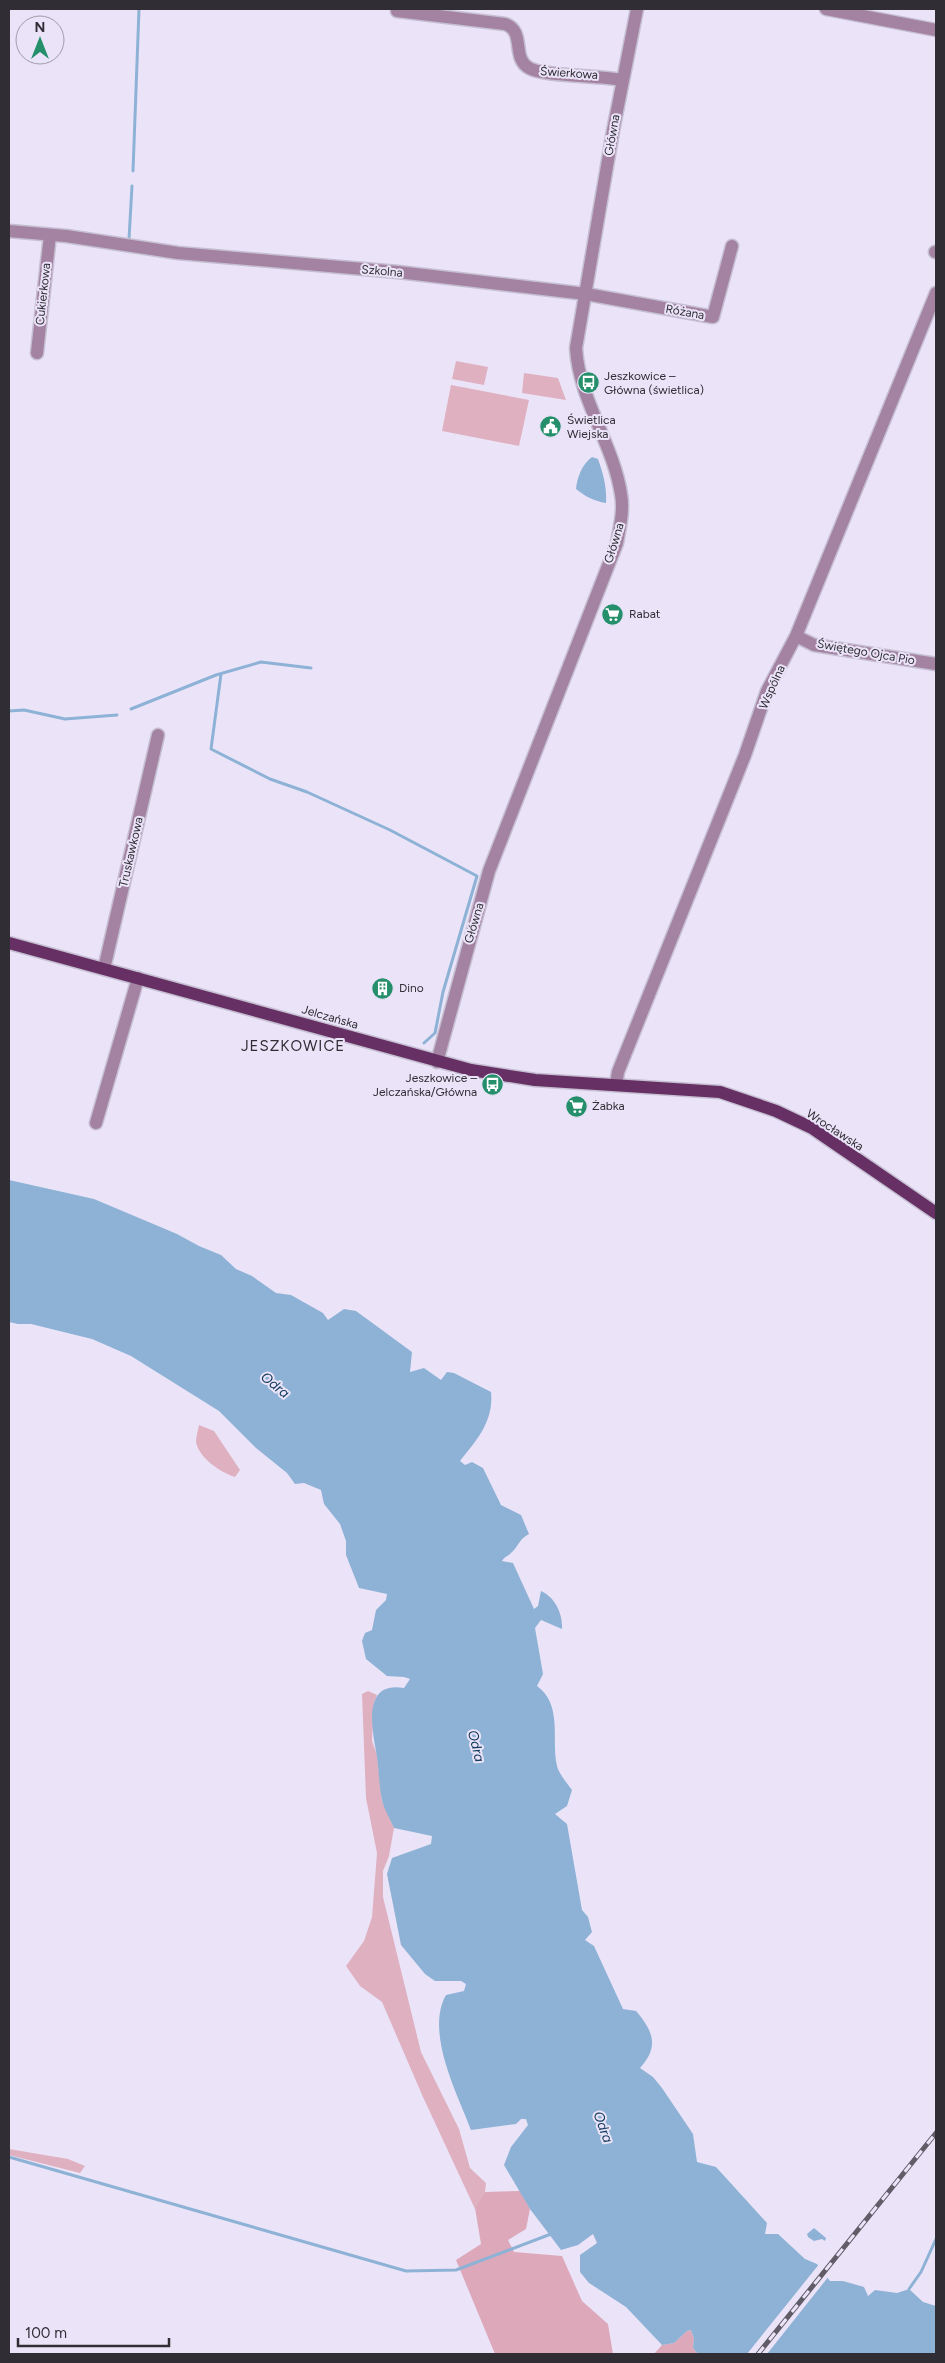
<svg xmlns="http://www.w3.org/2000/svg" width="945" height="2363" viewBox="0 0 945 2363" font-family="Figtree,sans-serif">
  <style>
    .green { fill: #dfb0c0 }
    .forest { fill: #dca8ba }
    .water { fill: #8db2d5 }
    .pier { fill: #ebe4f9 }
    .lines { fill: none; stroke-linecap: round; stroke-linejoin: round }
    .stream { stroke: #8db2d5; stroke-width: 3 }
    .minor-casing { stroke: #c6bfd2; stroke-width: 15 }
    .major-casing { stroke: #c6bfd2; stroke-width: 15 }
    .minor { stroke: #a383a1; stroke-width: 12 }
    .major { stroke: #663064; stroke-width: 12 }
    .rail-casing { stroke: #615d68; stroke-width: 5 }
    .rail { stroke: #ebe4f9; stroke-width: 3; stroke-dasharray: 9; stroke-linecap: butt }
    .labels { text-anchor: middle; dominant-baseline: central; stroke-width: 4; stroke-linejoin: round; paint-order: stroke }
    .street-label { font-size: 12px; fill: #302d35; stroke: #ebe4f9 }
    .poi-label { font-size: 12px; fill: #302d35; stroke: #ebe4f9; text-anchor: start }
    .water-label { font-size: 14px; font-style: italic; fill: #0f395c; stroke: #ebe4f9 }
    .quarter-label { font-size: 15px; letter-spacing: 1px; fill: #302d35; stroke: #ebe4f9 }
  </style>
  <rect width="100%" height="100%" fill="#ebe4f9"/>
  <!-- green -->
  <path class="green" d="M 456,361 L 488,367 L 484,385 L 452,379 Z
    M 524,373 L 558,378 L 566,400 L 522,393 Z
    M 451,385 L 529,400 L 519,446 L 442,431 Z
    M 199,1425 L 214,1431 L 240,1470 L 235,1477 C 220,1472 199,1458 196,1442 C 196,1437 198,1430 199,1425 Z
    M 368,1691 L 377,1695 L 374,1703 L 372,1741 L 377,1755 L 382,1801 L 394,1828 L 389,1856 L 383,1871 L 383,1897 L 421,2052 L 459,2129 L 470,2168 L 486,2183 L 485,2192 L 475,2209 L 423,2097 L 382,2002 L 360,1986 L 346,1966 L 364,1941 L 372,1917 L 377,1853 L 366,1798 L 362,1694 Z
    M 9,2149 L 68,2159 L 85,2166 L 80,2173 L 9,2155 Z"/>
  <!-- forest -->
  <path class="forest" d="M 520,2191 L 530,2209 L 526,2229 L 508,2240 L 514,2252 L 562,2256 L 582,2301 L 608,2324 L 613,2354 L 495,2354 L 456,2260 L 481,2244 L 475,2208 L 485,2192 Z
    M 691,2330 L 694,2339 L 693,2348 L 698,2354 L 654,2354 L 662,2345 L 674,2343 L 687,2331 Z"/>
  <!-- water -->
  <path class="water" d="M 592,457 L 598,459 C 603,473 607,487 606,503 C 594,501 586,497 576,489 C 577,478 582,464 592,457 Z
    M 9,1180 L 94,1199 L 177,1234 L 199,1246 L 221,1255 L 236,1269 L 252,1276 L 276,1293 L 291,1295 L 323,1313 L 328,1320 L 344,1309 L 356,1311 L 412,1352 L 410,1372 L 424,1368 L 441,1380 L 447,1372 L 454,1373 L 491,1392 C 494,1421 477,1440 460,1461 L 465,1465 L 472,1462 L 483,1468 L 501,1505 L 521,1515 L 529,1534 C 518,1540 519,1546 511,1553 C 507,1557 505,1556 502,1561 L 513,1563 L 534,1609 L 538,1606 L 541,1591 C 555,1597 563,1614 562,1629 L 541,1620 L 535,1628 L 543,1674 L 537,1686 C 563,1705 551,1739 557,1766 C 559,1774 567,1783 572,1790 L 567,1806 L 555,1814 L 567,1824 L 582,1910 L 588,1917 L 592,1932 L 585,1940 L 594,1946 L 623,2009 L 636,2011 C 654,2032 659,2047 640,2068 L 653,2077 L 662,2088 L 693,2134 L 697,2162 L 716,2167 L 767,2223 L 765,2234 L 778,2234 L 805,2259 L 817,2264 L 830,2281 L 843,2281 L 864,2287 L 868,2296 L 875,2290 L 897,2293 L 909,2289 L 923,2302 L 936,2306 L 936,2354 L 698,2354 L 693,2348 L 694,2339 L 691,2330 L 687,2331 L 674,2343 L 662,2345 L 626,2307 L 589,2283 L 580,2272 L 580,2255 L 597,2243 L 593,2234 L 578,2245 L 561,2250 L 530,2209 L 504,2165 L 511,2147 L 528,2125 L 526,2119 L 521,2119 L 516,2124 L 471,2130 C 457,2093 425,2032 446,1995 L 464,1991 L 466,1984 L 461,1981 L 435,1981 L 425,1974 L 401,1945 L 387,1874 L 392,1858 L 431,1844 L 432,1836 L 394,1828 C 390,1819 384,1809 382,1800 C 379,1786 379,1771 377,1757 C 373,1733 360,1680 404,1688 L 410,1679 L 404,1677 L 387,1676 L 366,1659 L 362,1641 L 365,1633 L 372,1630 L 376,1610 L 386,1600 L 387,1594 L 359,1588 L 346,1555 L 346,1541 L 340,1524 L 324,1504 L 321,1490 L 304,1483 L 295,1484 L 287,1473 L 256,1448 L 219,1411 L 131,1356 L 92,1339 L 31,1324 L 18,1324 L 9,1322 Z
    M 814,2228 L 826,2238 L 825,2241 L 822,2239 L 814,2241 L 808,2237 L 807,2234 Z"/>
  <!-- pier -->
  <path class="pier" d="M 820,2263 L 829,2276 L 767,2354 L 747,2354 Z"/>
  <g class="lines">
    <!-- stream -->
    <path class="stream" d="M 133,171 L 139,9
      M 129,239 L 132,186
      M 221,674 L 211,749 L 270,779 L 307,792 L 390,830 L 477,876 L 443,992 L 435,1033 L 424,1043
      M 131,709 L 216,675 L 261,662 L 311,668
      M 9,711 L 24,710 L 65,719 L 117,715
      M 9,2157 L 406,2271 L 456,2270 L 551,2234
      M 909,2289 L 921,2272 L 936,2239"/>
    <defs>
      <path id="minor" d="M 826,9 L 936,30
        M 397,11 L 505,24 C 526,31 511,58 529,68 C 545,77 600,75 622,80
        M 9,231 L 66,236 L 178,253 L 398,272 L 586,294 L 713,317 L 732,246
        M 935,252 L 936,252
        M 37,353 L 50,235
        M 796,636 L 814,645 L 936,664
        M 104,969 L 158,735
        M 437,1062 L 489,871 L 617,543 C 620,526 624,510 621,494 C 613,443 579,400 576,348 L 613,131 L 637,9
        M 616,1085 L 618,1072 L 745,755 L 767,691 L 796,636 L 936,293
        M 96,1123 L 138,978"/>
      <path id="major" d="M 9,943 L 471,1070 L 535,1080 L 720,1092 L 776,1111 L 812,1128 L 936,1213"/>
    </defs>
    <!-- minor casing -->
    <use href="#minor" class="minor-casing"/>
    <!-- major casing -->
    <use href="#major" class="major-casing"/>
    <!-- minor -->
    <use href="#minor" class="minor"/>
    <!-- major -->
    <use href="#major" class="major"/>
    <defs>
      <path id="rail" d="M 758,2354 L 936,2133"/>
    </defs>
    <!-- rail casing -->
    <use href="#rail" class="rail-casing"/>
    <!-- rail -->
    <use href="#rail" class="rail"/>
  </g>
  <!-- icons -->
  <defs>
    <symbol id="bus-disc" viewBox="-11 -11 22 22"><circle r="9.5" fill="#258f6c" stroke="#ebe4f9"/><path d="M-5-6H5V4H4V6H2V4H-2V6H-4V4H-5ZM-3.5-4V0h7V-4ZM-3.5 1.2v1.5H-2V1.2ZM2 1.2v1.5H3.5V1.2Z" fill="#fff"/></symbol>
    <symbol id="civic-disc" viewBox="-11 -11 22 22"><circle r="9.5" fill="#258f6c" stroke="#ebe4f9"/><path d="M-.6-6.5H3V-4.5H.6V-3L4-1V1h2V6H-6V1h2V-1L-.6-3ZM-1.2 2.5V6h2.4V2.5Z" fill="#fff"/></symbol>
    <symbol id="supermarket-disc" viewBox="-11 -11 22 22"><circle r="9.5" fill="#258f6c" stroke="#ebe4f9"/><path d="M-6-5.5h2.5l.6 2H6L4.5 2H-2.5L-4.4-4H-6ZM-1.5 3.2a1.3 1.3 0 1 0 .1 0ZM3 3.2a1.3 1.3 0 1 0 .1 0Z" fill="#fff"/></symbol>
    <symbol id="building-disc" viewBox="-11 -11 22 22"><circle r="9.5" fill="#258f6c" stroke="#ebe4f9"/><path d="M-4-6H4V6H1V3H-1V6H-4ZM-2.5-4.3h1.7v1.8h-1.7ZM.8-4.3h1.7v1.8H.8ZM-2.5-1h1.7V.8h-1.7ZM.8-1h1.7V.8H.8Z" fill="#fff"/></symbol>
  </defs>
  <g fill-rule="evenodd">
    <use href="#bus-disc" x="576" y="370" width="25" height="25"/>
    <use href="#civic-disc" x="538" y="414" width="25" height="25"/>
    <use href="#supermarket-disc" x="600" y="602" width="25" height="25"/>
    <use href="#building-disc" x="370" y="976" width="25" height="25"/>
    <use href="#bus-disc" x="480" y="1072" width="25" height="25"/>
    <use href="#supermarket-disc" x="564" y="1094" width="25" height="25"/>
  </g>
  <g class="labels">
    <!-- street labels -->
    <g class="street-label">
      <text transform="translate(569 73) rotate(4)">Świerkowa</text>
      <text transform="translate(612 135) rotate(-80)">Główna</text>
      <text transform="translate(382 271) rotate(5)">Szkolna</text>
      <text transform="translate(43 294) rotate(-84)">Cukierkowa</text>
      <text transform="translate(685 312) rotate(10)">Różana</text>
      <text transform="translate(614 543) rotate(-73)">Główna</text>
      <text transform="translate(866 652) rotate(10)">Świętego Ojca Pio</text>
      <text transform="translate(772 687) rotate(-66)">Wspólna</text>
      <text transform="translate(131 852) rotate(-77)">Truskawkowa</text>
      <text transform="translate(474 923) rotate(-74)">Główna</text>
      <text transform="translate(330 1017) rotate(16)">Jelczańska</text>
      <text transform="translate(835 1130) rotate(33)">Wrocławska</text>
    </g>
    <!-- poi labels -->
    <g class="poi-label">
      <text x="604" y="376">Jeszkowice –<tspan x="604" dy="14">Główna (świetlica)</tspan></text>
      <text x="567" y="420">Świetlica<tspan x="567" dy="14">Wiejska</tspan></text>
      <text x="629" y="614">Rabat</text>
      <text x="399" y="988">Dino</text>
      <text x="477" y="1078" text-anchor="end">Jeszkowice –<tspan x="477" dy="14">Jelczańska/Główna</tspan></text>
      <text x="592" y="1106">Żabka</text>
    </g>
    <!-- water labels -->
    <g class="water-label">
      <text transform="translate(275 1385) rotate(39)">Odra</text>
      <text transform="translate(476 1746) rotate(76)">Odra</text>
      <text transform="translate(603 2127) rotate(70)">Odra</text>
    </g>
    <!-- quarter labels -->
    <g class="quarter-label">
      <text x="293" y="1046">JESZKOWICE</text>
    </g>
  </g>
  <!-- border -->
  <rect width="945" height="2363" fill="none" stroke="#302d35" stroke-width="20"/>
  <!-- north arrow -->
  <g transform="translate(40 40)"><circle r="24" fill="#ebe4f9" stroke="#a09bab"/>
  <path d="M0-4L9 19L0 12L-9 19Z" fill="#258f6c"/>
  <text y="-8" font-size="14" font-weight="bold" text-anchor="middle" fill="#302d35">N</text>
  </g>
  <!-- scale -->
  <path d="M18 2338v8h151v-8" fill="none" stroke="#302d35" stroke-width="2.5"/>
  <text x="25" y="2338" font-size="15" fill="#302d35" stroke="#ebe4f9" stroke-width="4" paint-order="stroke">100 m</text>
</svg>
